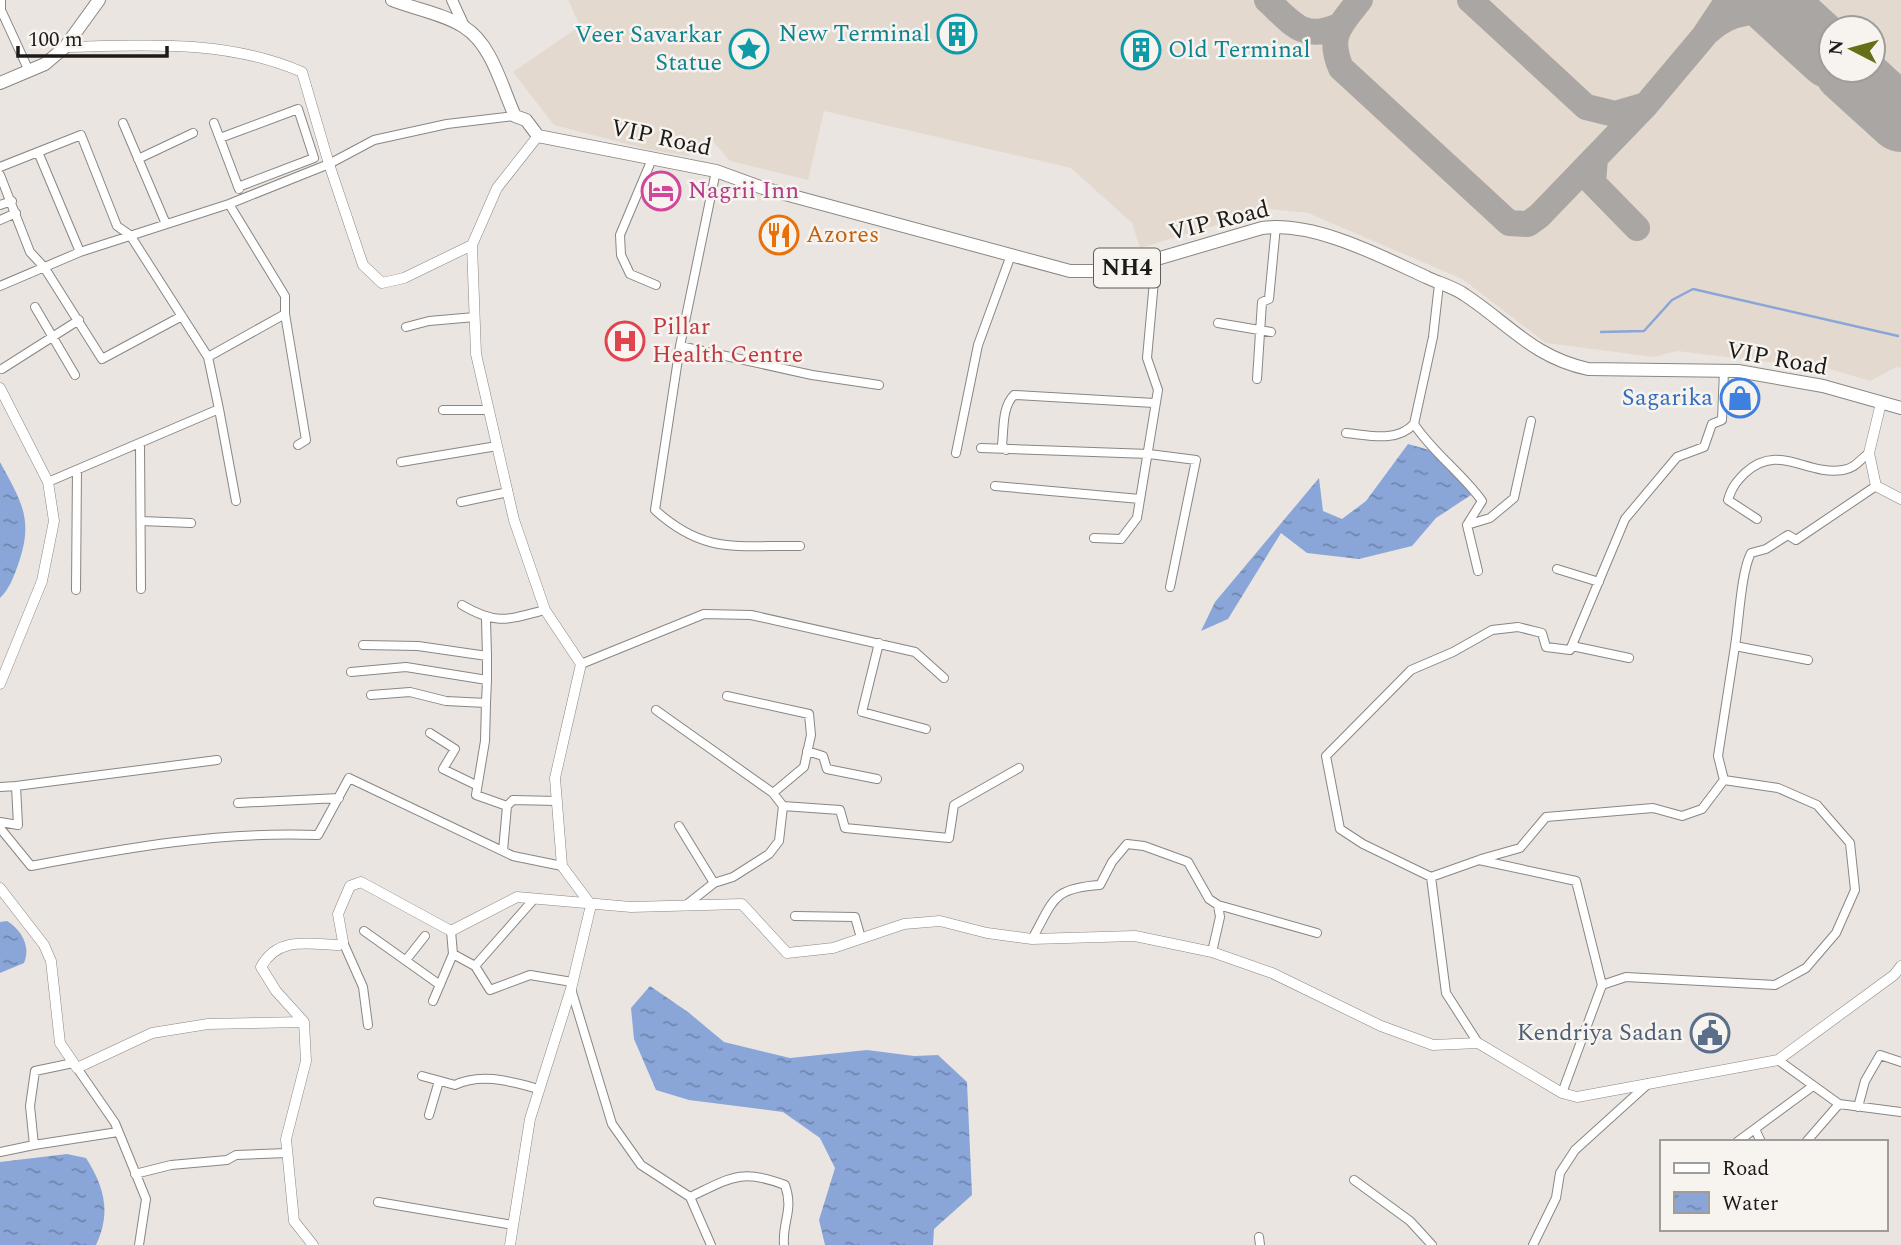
<svg xmlns="http://www.w3.org/2000/svg" width="1901" height="1245" viewBox="0 0 1901 1245" font-family="Spectral,serif">
  <style>
    .built { fill: #e4d9cf; fill-rule: evenodd }
    .water { fill: url(#water-ripples) }
    .lines { fill: none; stroke-linecap: round; stroke-linejoin: round }
    .stream { stroke: #8aa6d8; stroke-width: 2.5 }
    .taxiway { stroke: #aaa6a3; stroke-width: 26 }
    .runway { stroke: #aaa6a3; stroke-width: 66 }
    .minor-casing { stroke: #8a8682; stroke-width: 10 }
    .tertiary-casing { stroke: #8a8682; stroke-width: 11 }
    .secondary-casing { stroke: #8a8682; stroke-width: 12 }
    .trunk-casing { stroke: #8a8682; stroke-width: 14 }
    .minor { stroke: #fff; stroke-width: 8 }
    .tertiary { stroke: #fff; stroke-width: 10 }
    .secondary { stroke: #fff; stroke-width: 10 }
    .trunk { stroke: #fff; stroke-width: 12 }
    .labels { text-anchor: middle; dominant-baseline: central; stroke-width: 5; stroke-linejoin: round; paint-order: stroke }
    .shield { fill: #f7f3ee; stroke: #5e5c59; stroke-width: 2 }
    .shield-label { font-size: 23px; font-weight: bold; fill: #1c1b19 }
    .culture-label { font-size: 24px; fill: #0d838f; stroke: #f7f3ee; text-anchor: end }
    .street-label { font-size: 24px; fill: #1c1b19; stroke: #f7f3ee }
    .hotel-label { font-size: 24px; fill: #b23c85; stroke: #f7f3ee; text-anchor: start }
    .food-label { font-size: 24px; fill: #c56008; stroke: #f7f3ee; text-anchor: start }
    .health-label { font-size: 24px; fill: #be3a42; stroke: #f7f3ee; text-anchor: start }
    .shop-label { font-size: 24px; fill: #366cbe; stroke: #f7f3ee; text-anchor: end }
    .service-label { font-size: 24px; fill: #4e5e75; stroke: #f7f3ee; text-anchor: end }
  </style>
  <defs>
    <pattern id="water-ripples" width="26" height="14" patternUnits="userSpaceOnUse" patternTransform="scale(1.75)"><rect width="26" height="14" fill="#8aa6d8"/><path d="M2 4q2-2 4 0t4 0M15 11q2-2 4 0t4 0" fill="none" stroke="#7086ae"/></pattern>
  </defs>
  <rect width="100%" height="100%" fill="#eae5e1"/>
  <!-- built -->
  <path class="built" d="M 568,0 L 1901,0 L 1901,368 L 1896,367 L 1870,381 L 1800,360 L 1769,362 L 1677,351 L 1654,357 L 1546,343 L 1462,279 L 1308,213 L 1270,209 L 1140,248 L 1132,223 L 1071,168 L 824,111 L 808,180 L 730,161 L 712,140 L 688,156 L 646,149 L 554,125 L 513,72 L 580,26 ZM 1831,28 L 1873,28 L 1873,70 L 1831,70 Z"/>
  <!-- water -->
  <path class="water" d="M 1408,444 L 1447,455 L 1471,495 L 1436,518 L 1412,546 L 1359,559 L 1307,553 L 1281,533 L 1228,619 L 1201,631 L 1215,602 L 1319,478 L 1323,511 L 1342,519 L 1366,501 Z
    M 0,462 C 22,503 34,519 18,565 C 13,578 10,588 0,598 Z
    M 7,921 C 22,930 31,947 24,963 L 0,973 L 0,922 Z
    M 650,986 L 688,1012 L 724,1042 L 790,1058 L 867,1050 L 914,1056 L 938,1055 L 967,1082 L 972,1195 L 934,1229 L 933,1245 L 825,1245 L 819,1220 L 835,1168 L 820,1138 L 783,1112 L 689,1100 L 656,1090 L 634,1039 L 631,1008 Z
    M 67,1154 L 86,1158 C 105,1188 111,1213 96,1245 L 0,1245 L 0,1162 Z"/>
  <g class="lines">
    <!-- stream -->
    <path class="stream" d="M 1601,332 L 1644,331 L 1672,300 L 1693,289 L 1898,336"/>
    <!-- taxiway -->
    <path class="taxiway" d="M 1267,0 C 1292,23 1303,42 1339,26
      M 1360,0 C 1340,25 1327,36 1341,68 L 1509,223 L 1528,224 L 1539,216 L 1646,105
      M 1470,0 L 1586,107 L 1615,114 L 1646,105 L 1704,36 L 1728,0
      M 1710,30 C 1731,11 1761,8 1787,15
      M 1595,158 L 1593,183 L 1637,228"/>
    <!-- runway -->
    <path class="runway" d="M 1770,0 L 1831,56
      M 1847,70 L 1901,119"/>
    <defs>
      <path id="minor" d="M 1,0 L 1,10 L 29,71
        M 123,123 L 166,224
        M 214,123 L 239,189
        M 220,138 L 298,109 L 314,158 L 238,187
        M 38,152 L 80,252
        M 138,159 L 193,133
        M 652,159 L 620,235 L 621,255 L 630,274 L 656,285
        M 0,167 L 81,135 L 117,226 L 130,235 L 208,357 L 219,409 L 48,482
        M 716,171 L 680,346 L 655,510 C 705,555 737,545 800,546
        M 0,175 L 30,252 L 44,267 L 102,359 L 182,316
        M 229,204 L 285,296 L 285,314 L 306,440 L 298,445
        M 0,205 L 12,201
        M 0,220 L 16,213
        M 0,286 L 80,252 L 229,204 L 329,164 L 374,140 L 447,124 L 515,116
        M 35,307 L 75,375
        M 1218,323 L 1271,332
        M 406,327 L 429,321 L 475,317
        M 680,346 L 812,375 L 879,385
        M 208,357 L 285,314
        M 2,369 L 79,320
        M 1257,379 L 1262,302 L 1269,299 L 1276,226
        M 219,409 L 236,501
        M 443,410 L 489,410
        M 1414,424 C 1433,453 1462,473 1482,501 L 1467,525 L 1478,571
        M 1346,433 C 1369,435 1396,443 1414,424 L 1433,337 L 1439,284
        M 140,444 L 141,589
        M 981,448 L 1149,454 L 1196,460 L 1170,587
        M 1006,450 L 1002,445 C 1004,428 1002,407 1014,395 L 1154,403
        M 956,453 L 978,345 L 1011,255
        M 401,462 L 497,446
        M 995,486 L 1140,499
        M 461,502 L 508,492
        M 1757,519 L 1728,500 C 1732,487 1736,482 1745,473 C 1779,442 1806,476 1843,470 C 1856,468 1859,460 1869,453
        M 141,521 L 191,523
        M 1467,525 L 1490,518 L 1514,498 L 1531,421
        M 1094,538 L 1121,539 L 1137,518 L 1158,390 L 1147,358 L 1156,259
        M 1557,569 L 1599,582
        M 76,590 L 77,470
        M 462,605 C 496,625 507,620 545,610
        M 879,643 L 862,712 L 926,729
        M 363,645 L 418,646 L 487,656 L 486,619
        M 1572,646 L 1629,658
        M 1735,646 C 1739,621 1741,572 1751,553 L 1766,549 L 1788,535 L 1796,540 L 1876,486
        M 581,664 L 704,614 L 751,615 L 915,652 L 944,678
        M 351,672 L 406,667 L 487,680 L 487,656
        M 371,695 L 410,692 L 446,701 L 486,703 L 487,680
        M 486,703 L 485,741 L 476,795 L 507,806 L 513,800 L 557,801
        M 656,710 L 773,793
        M 430,733 L 455,749 L 443,769 L 476,785
        M 807,751 L 823,756 L 827,769 L 877,779
        M 1724,780 L 1718,756 L 1735,646 L 1808,660
        M 0,787 L 16,786
        M 238,803 L 339,798
        M 783,806 L 840,810 L 845,828 L 949,838 L 954,805 L 1019,768
        M 0,822 L 18,825 L 16,786 L 217,760
        M 679,826 L 714,883
        M 0,828 L 31,866 C 125,848 221,831 318,835 L 349,778 L 513,856 L 562,866
        M 503,851 L 507,806
        M 1481,859 L 1520,848 L 1546,817 L 1653,808 L 1682,816 L 1702,809 L 1724,780 L 1778,788 L 1817,805 L 1850,843 L 1855,890 L 1836,933 L 1806,968 L 1775,985 L 1626,977 L 1602,985 L 1562,1093
        M 1431,877 L 1446,993 L 1478,1043
        M 1218,905 L 1317,933
        M 685,906 L 714,883 L 733,877 L 769,854 L 779,841 L 783,806 L 773,793 L 804,767 L 811,735 L 809,714 L 727,696
        M 795,916 L 855,917 L 861,938
        M 364,931 L 440,985
        M 451,931 L 453,954 L 475,966 L 534,899
        M 1032,939 C 1054,900 1052,888 1100,885 L 1112,862 L 1127,844 L 1144,846 L 1188,862 L 1209,899 L 1218,905 L 1220,917 L 1212,952
        M 343,942 L 363,987 L 368,1025
        M 406,960 L 425,936
        M 475,966 L 490,990 L 530,975 L 572,982
        M 1602,985 L 1576,881 L 1479,860 L 1431,877 L 1363,844 L 1340,829 L 1326,756 L 1411,670 L 1453,652 L 1492,630 L 1518,627 L 1542,633 L 1546,647 L 1570,650 L 1625,519 L 1677,457 L 1704,447 L 1712,424 L 1722,420 L 1724,370
        M 571,989 L 612,1124 L 641,1165 L 690,1197 L 711,1245
        M 433,1001 L 453,954
        M 1778,1060 L 1839,1104 L 1806,1142
        M 73,1063 L 35,1071 L 30,1106 L 34,1145 L 118,1132
        M 77,1068 L 115,1123 L 146,1199 L 139,1245
        M 422,1076 L 455,1085 C 482,1072 512,1082 539,1089
        M 1839,1104 L 1901,1112
        M 1858,1107 L 1865,1081 L 1880,1055 L 1901,1062
        M 429,1115 L 439,1081
        M 1755,1129 L 1761,1142
        M 1737,1142 L 1813,1086
        M 0,1152 L 34,1145
        M 135,1174 L 171,1165 L 227,1160 L 236,1155 L 287,1153
        M 1354,1180 L 1410,1221 L 1432,1245
        M 690,1197 C 730,1178 741,1168 785,1185 C 794,1211 782,1221 784,1245
        M 378,1202 L 513,1225
        M 1259,1237 L 1260,1245
        M 1533,1245 L 1556,1198 L 1560,1173 L 1575,1150 L 1649,1083"/>
      <path id="tertiary" d="M 65,47 C 145,45 227,39 302,72 L 329,164 L 363,265 L 382,283 L 404,278 L 472,245
        M 0,388 L 48,482 L 54,521 L 42,581 L 0,684
        M 1881,403 L 1869,453 L 1876,486 L 1901,499
        M 0,888 L 44,945 L 51,961 L 60,1043 L 77,1068 L 152,1033 L 208,1024 L 304,1022
        M 313,1245 L 294,1221 L 286,1139 L 306,1061 L 304,1022 L 276,991 L 261,967 C 278,936 308,944 339,945 L 343,942 L 338,914 L 350,886 L 361,882 L 451,931 L 517,897 L 631,907 L 742,904 L 787,953 L 833,948 L 904,924 L 940,921 L 987,933 L 1032,939 L 1135,936 L 1212,952 L 1272,973 L 1381,1026 L 1433,1045 L 1478,1043 L 1562,1093 L 1577,1097 L 1778,1060 L 1894,975 L 1901,966
        M 510,1245 L 530,1119 L 571,989 L 591,905 L 562,866 L 555,778 L 581,664 L 545,610 L 514,520 L 476,354 L 472,245 L 497,188 L 538,136"/>
      <path id="secondary" d="M 452,0 L 464,26"/>
      <path id="trunk" d="M 392,0 C 415,9 444,14 464,27 C 492,44 502,88 515,116 L 526,120 L 538,136 L 716,171 L 763,188 L 1070,271 L 1116,271 L 1262,228 C 1314,221 1380,256 1426,277 C 1438,283 1454,287 1465,295 C 1509,324 1533,357 1588,369 L 1738,371 L 1823,386 L 1901,408
        M 0,83 L 45,64 L 65,47 L 99,0"/>
    </defs>
    <!-- minor casing -->
    <use href="#minor" class="minor-casing"/>
    <!-- tertiary casing -->
    <use href="#tertiary" class="tertiary-casing"/>
    <!-- secondary casing -->
    <use href="#secondary" class="secondary-casing"/>
    <!-- trunk casing -->
    <use href="#trunk" class="trunk-casing"/>
    <!-- minor -->
    <use href="#minor" class="minor"/>
    <!-- tertiary -->
    <use href="#tertiary" class="tertiary"/>
    <!-- secondary -->
    <use href="#secondary" class="secondary"/>
    <!-- trunk -->
    <use href="#trunk" class="trunk"/>
  </g>
  <!-- icons -->
  <defs>
    <symbol id="building-ring" viewBox="-11 -11 22 22"><circle r="9.5" fill="#f7f3ee" stroke="#0f9aa8" stroke-width="1.5"/><path d="M-4-6H4V6H1V3H-1V6H-4ZM-2.5-4.3h1.7v1.8h-1.7ZM.8-4.3h1.7v1.8H.8ZM-2.5-1h1.7V.8h-1.7ZM.8-1h1.7V.8H.8Z" fill="#0f9aa8"/></symbol>
    <symbol id="sight-ring" viewBox="-11 -11 22 22"><circle r="9.5" fill="#f7f3ee" stroke="#0f9aa8" stroke-width="1.5"/><path d="M0-6L1.8-2.2L6-1.7L2.9 1.2L3.7 5.4L0 3.3L-3.7 5.4L-2.9 1.2L-6-1.7L-1.8-2.2Z" fill="#0f9aa8"/></symbol>
    <symbol id="hotel-ring" viewBox="-11 -11 22 22"><circle r="9.5" fill="#f7f3ee" stroke="#d1479c" stroke-width="1.5"/><path d="M-6-4.5h1.5V1H6V5H4.5V3h-9V5H-6ZM-4 0a1.8 1.8 0 1 1 3.6 0ZM.5 0V-2.5h3Q6-2.5 6 0Z" fill="#d1479c"/></symbol>
    <symbol id="restaurant-ring" viewBox="-11 -11 22 22"><circle r="9.5" fill="#f7f3ee" stroke="#e8710a" stroke-width="1.5"/><path d="M-5-6h1v4h1v-4h1v4h1v-4h1v5L-1.5 .5V6h-2V.5L-5-1ZM5-6V6H3V1.5H1.5Q1.5-4 5-6Z" fill="#e8710a"/></symbol>
    <symbol id="hospital-ring" viewBox="-11 -11 22 22"><circle r="9.5" fill="#f7f3ee" stroke="#e0444e" stroke-width="1.5"/><path d="M-5-5h3v3.5h4V-5h3V5h-3V1.5h-4V5h-3Z" fill="#e0444e"/></symbol>
    <symbol id="shop-ring" viewBox="-11 -11 22 22"><circle r="9.5" fill="#f7f3ee" stroke="#3f7fe0" stroke-width="1.5"/><path d="M-5-2.5h2.3a2.7 3.5 0 0 1 5.4 0H5L5.5 6h-11ZM-1.5-2.5h3a1.5 2.3 0 0 0-3 0Z" fill="#3f7fe0"/></symbol>
    <symbol id="civic-ring" viewBox="-11 -11 22 22"><circle r="9.5" fill="#f7f3ee" stroke="#5c6f8a" stroke-width="1.5"/><path d="M-.6-6.5H3V-4.5H.6V-3L4-1V1h2V6H-6V1h2V-1L-.6-3ZM-1.2 2.5V6h2.4V2.5Z" fill="#5c6f8a"/></symbol>
  </defs>
  <g fill-rule="evenodd">
    <use href="#building-ring" x="935" y="12" width="44" height="44"/>
    <use href="#sight-ring" x="727" y="27" width="44" height="44"/>
    <use href="#building-ring" x="1119" y="28" width="44" height="44"/>
    <use href="#hotel-ring" x="639" y="169" width="44" height="44"/>
    <use href="#restaurant-ring" x="757" y="213" width="44" height="44"/>
    <use href="#hospital-ring" x="603" y="319" width="44" height="44"/>
    <use href="#shop-ring" x="1718" y="376" width="44" height="44"/>
    <use href="#civic-ring" x="1688" y="1011" width="44" height="44"/>
  </g>
  <g class="labels">
    <!-- shield labels -->
    <rect class="shield" x="1094" y="248.5" width="66" height="39" rx="5"/>
    <g class="shield-label">
      <text x="1127" y="268">NH4</text>
    </g>
    <!-- culture labels -->
    <g class="culture-label">
      <text x="930" y="34">New Terminal</text>
      <text x="722" y="35">Veer Savarkar<tspan x="722" dy="28">Statue</tspan></text>
      <text x="1168" y="50" text-anchor="start">Old Terminal</text>
    </g>
    <!-- street labels -->
    <g class="street-label">
      <text transform="translate(661 138) rotate(12)">VIP Road</text>
      <text transform="translate(1219 221) rotate(-14)">VIP Road</text>
      <text transform="translate(1777 359) rotate(10)">VIP Road</text>
    </g>
    <!-- hotel labels -->
    <g class="hotel-label">
      <text x="688" y="191">Nagrii Inn</text>
    </g>
    <!-- food labels -->
    <g class="food-label">
      <text x="806" y="235">Azores</text>
    </g>
    <!-- health labels -->
    <g class="health-label">
      <text x="652" y="327">Pillar<tspan x="652" dy="28">Health Centre</tspan></text>
    </g>
    <!-- shop labels -->
    <g class="shop-label">
      <text x="1713" y="398">Sagarika</text>
    </g>
    <!-- service labels -->
    <g class="service-label">
      <text x="1683" y="1033">Kendriya Sadan</text>
    </g>
  </g>
  <!-- legend -->
  <rect x="1660" y="1140" width="228" height="91" fill="#f7f3ee" stroke="#9f9d99" stroke-width="2"/>
  <rect x="1674" y="1163" width="35" height="10" fill="#ffffff" stroke="#9f9d99" stroke-width="2"/>
  <text x="1722" y="1175" font-size="21" fill="#1c1b19">Road</text>
  <rect x="1674" y="1192" width="35" height="21" fill="url(#water-ripples)" stroke="#9f9d99" stroke-width="2"/>
  <text x="1722" y="1210" font-size="21" fill="#1c1b19">Water</text>
  <!-- north arrow -->
  <g transform="translate(1852 49) rotate(276)"><circle r="33" fill="#f7f3ee" stroke="#9f9d99" stroke-width="2"/>
  <path d="M0-5L12 26L0 18L-12 26Z" fill="#666f16"/>
  <text y="-10" font-size="19" font-weight="bold" text-anchor="middle" fill="#1c1b19">N</text>
  </g>
  <!-- scale -->
  <path d="M18 46v10h149v-10" fill="none" stroke="#1c1b19" stroke-width="3.5"/>
  <text x="28" y="46" font-size="21" fill="#1c1b19" stroke="#f7f3ee" stroke-width="5" paint-order="stroke">100 m</text>
</svg>
